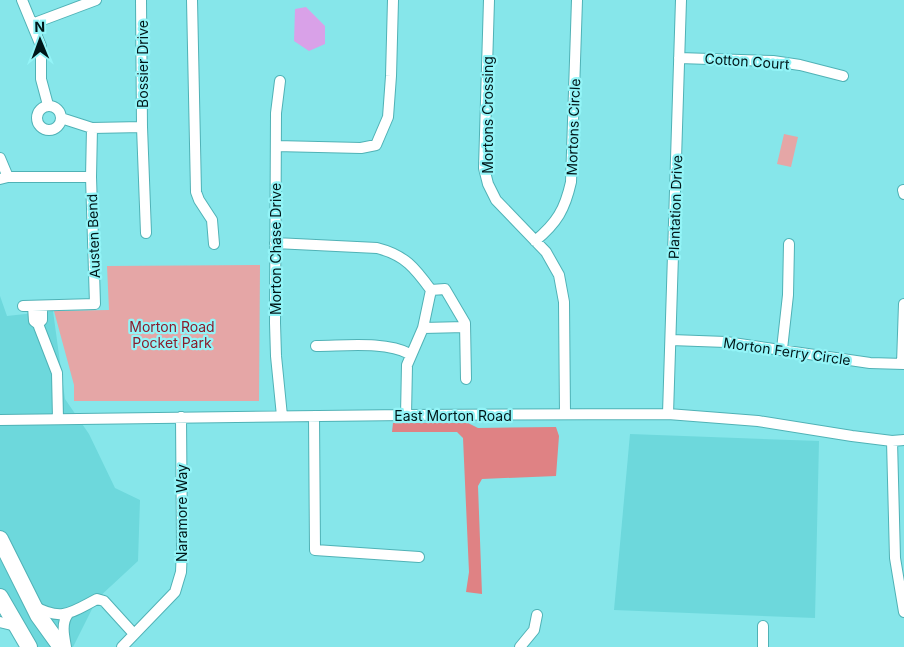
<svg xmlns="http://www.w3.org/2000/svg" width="904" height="647" viewBox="0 0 904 647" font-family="Inter,sans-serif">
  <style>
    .built { fill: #6dd8dc }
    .green { fill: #e5a6a6 }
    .forest { fill: #df8284 }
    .water { fill: #d9a1e8 }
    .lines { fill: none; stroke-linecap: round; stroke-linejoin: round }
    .minor-casing { stroke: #50b2b6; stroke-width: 12 }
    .trunk-casing { stroke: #50b2b6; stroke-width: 18 }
    .minor { stroke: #fff; stroke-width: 10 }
    .trunk { stroke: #fff; stroke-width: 16 }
    .labels { text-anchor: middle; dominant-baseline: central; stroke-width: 4.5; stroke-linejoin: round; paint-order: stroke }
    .street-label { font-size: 14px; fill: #001719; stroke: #93f4f7 }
    .park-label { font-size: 14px; fill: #8a1c2b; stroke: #93f4f7 }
  </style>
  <rect width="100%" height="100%" fill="#86e6ea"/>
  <!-- built -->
  <path class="built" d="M 0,296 L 7,316 L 53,311 L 65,399 L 89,434 L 115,488 L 140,500 L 138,561 L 97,599 L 73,647 L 26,647 L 0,597 Z
    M 630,434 L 819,441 L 815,618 L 614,610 Z"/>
  <!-- green -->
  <path class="green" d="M 784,134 L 798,137 L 791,167 L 777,164 Z
    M 260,265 L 259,401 L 74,401 L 74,385 L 54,311 L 109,310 L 107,266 Z"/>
  <!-- forest -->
  <path class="forest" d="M 393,423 L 468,423 L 478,428 L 556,427 L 559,436 L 556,476 L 482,479 L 478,486 L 482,594 L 466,592 L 469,572 L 463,438 L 457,432 L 392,432 Z"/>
  <!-- water -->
  <path class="water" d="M 306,7 L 325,26 L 325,44 L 309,51 L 294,41 L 295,9 Z"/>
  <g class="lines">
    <defs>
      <path id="minor" d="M 22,0 L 41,46 L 41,79 L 48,105
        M 192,0 L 196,192 L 199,200 L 212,220 L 214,244
        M 489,0 L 484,168 L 488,184 L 496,200 L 546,252 L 559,275 L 564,302 L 565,414
        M 32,24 L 96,0
        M 679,58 L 773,61 L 800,65 L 843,76
        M 280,81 L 276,113 L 275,323 L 276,356 L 282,416
        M37 118a12 12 0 1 1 24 0a12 12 0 1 1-24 0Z
        M 142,127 L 146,233
        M 92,128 L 142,127 L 141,0
        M 276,146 L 361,148 L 376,145 L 388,117 L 391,76 L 393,0
        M 0,158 L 8,177
        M 0,179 L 8,177 L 91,177
        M 903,190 L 904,194
        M 535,241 C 557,223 565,209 571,182 L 577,0
        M 275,243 L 377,248 C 405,255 415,268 431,290
        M 431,290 L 445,289 L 465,323 L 466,379
        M 23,306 L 95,304 L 91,177 L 92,128 L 61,118
        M 33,306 L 34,321 L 38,324 L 57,373 L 58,419
        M 38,324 L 42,320 L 42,306
        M 423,328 L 465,327
        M 671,340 L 726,342 L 870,363 L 904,364
        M 316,346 C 345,346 385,341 410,354
        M 782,349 L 788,295 L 789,244
        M 902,364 L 904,304
        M 668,414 L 681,0
        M 406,415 L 407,365 L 423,328 L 431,290
        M 314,416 L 315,550 L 419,557
        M 0,420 L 406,415 L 668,414 L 758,421 L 852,436 L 892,441 L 904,440
        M 892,441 L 895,558 L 904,612
        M 34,606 C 62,622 72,612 97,599 L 104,601 L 134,634
        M 0,622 L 16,626
        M 66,647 C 64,636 61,623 68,614
        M 122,647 L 175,592 L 181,572 L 182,548 L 181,417
        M 520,647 L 534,630 L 537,615
        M 763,647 L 763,626"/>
      <path id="trunk" d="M 0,539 L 38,615 L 61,647
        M 0,597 L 29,647"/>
    </defs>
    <!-- minor casing -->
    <use href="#minor" class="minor-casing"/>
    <!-- trunk casing -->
    <use href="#trunk" class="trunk-casing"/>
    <!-- minor -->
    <use href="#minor" class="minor"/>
    <!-- trunk -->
    <use href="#trunk" class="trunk"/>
  </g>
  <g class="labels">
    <!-- street labels -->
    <g class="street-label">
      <text transform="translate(747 61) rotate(4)">Cotton Court</text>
      <text transform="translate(142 64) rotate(-90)">Bossier Drive</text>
      <text transform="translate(487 115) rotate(-90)">Mortons Crossing</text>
      <text transform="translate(573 127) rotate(-88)">Mortons Circle</text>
      <text transform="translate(675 207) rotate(-88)">Plantation Drive</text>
      <text transform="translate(93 236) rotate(-92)">Austen Bend</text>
      <text transform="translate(275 249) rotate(-90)">Morton Chase Drive</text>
      <text transform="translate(787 351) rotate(8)">Morton Ferry Circle</text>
      <text x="453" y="415">East Morton Road</text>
      <text transform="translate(181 513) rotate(-90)">Naramore Way</text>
    </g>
    <!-- park labels -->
    <g class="park-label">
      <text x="172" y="326">Morton Road<tspan x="172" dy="16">Pocket Park</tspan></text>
    </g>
  </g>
  <!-- north arrow -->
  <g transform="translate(40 40) rotate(359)" stroke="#93f4f7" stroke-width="4" paint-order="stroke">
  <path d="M0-4L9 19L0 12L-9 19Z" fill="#001719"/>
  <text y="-8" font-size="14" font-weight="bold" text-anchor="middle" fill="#001719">N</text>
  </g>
</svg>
